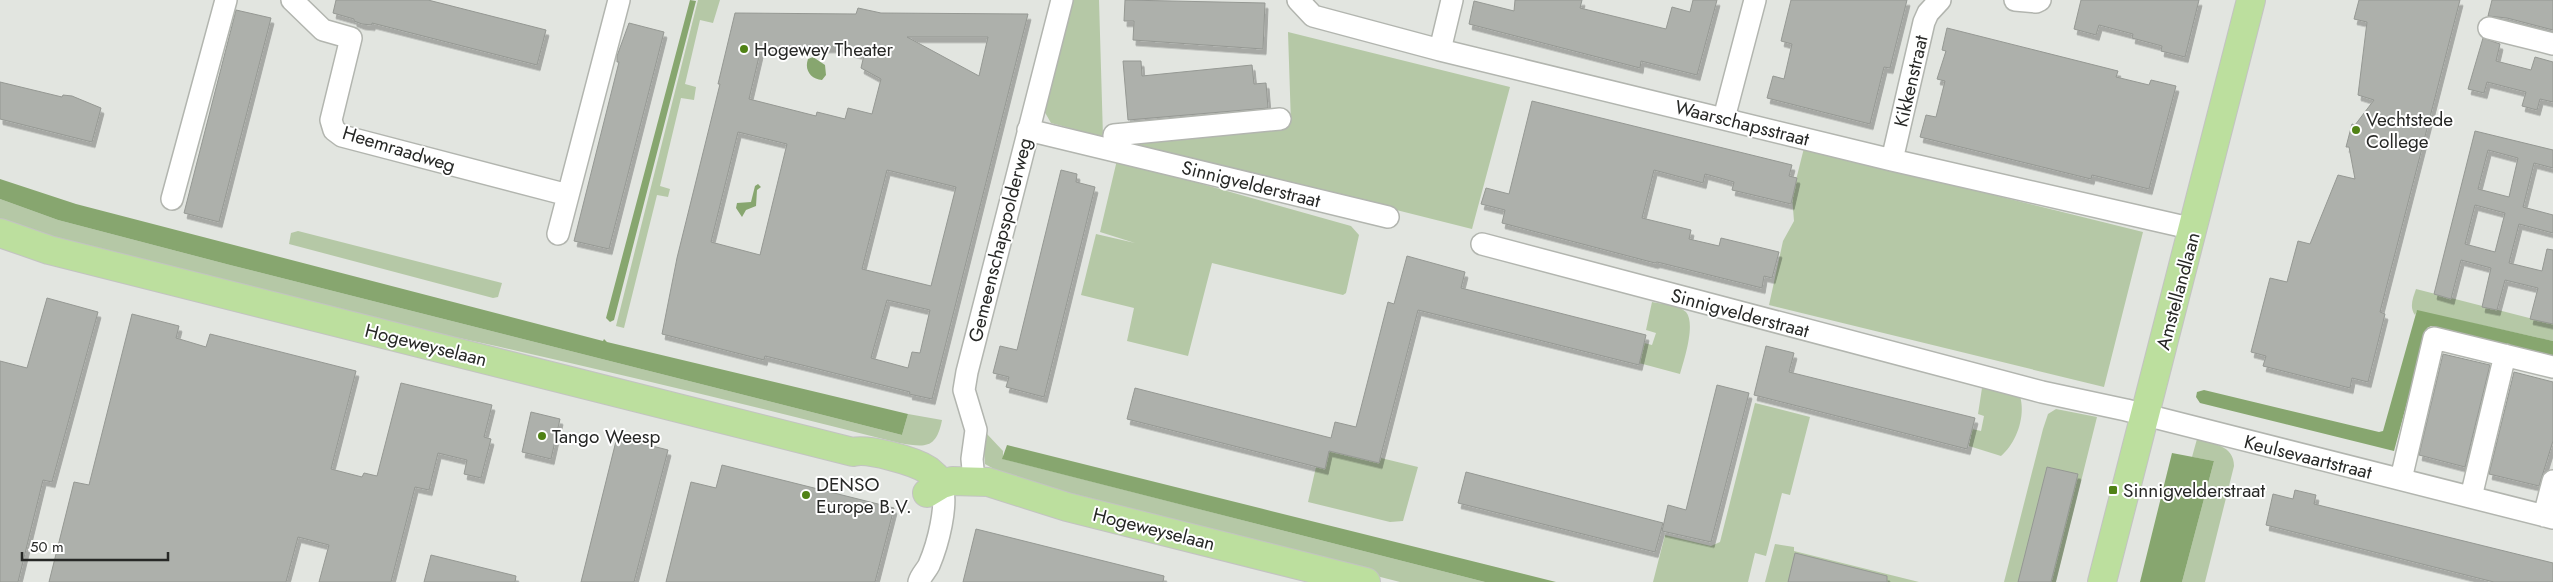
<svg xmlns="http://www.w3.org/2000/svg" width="2553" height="582" viewBox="0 0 2553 582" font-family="Jost,sans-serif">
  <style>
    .green { fill: #b5c8a6 }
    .water { fill: #87a66f }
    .building { fill: #adb0ab; stroke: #959893; fill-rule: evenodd; filter: url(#shadow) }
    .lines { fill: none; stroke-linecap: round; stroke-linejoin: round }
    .minor-casing { stroke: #b2b5af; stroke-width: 24 }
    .major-casing { stroke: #c3c3c2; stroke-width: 30 }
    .minor { stroke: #fff; stroke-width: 21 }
    .major { stroke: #bcdf9e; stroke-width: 28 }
    .poi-dot { fill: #508215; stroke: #fff; stroke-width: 2 }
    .labels { text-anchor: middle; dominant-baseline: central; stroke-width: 4; stroke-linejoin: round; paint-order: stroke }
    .poi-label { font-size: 19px; fill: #272826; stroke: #fff; text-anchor: start }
    .street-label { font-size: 19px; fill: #272826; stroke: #fff }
  </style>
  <defs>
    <filter id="shadow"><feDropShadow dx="3" dy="5.5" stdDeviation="0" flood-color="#0004"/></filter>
  </defs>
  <rect width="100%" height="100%" fill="#e2e5e0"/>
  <!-- green -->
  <path class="green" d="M 698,0 L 720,0 L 713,23 L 700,20 L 685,84 L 696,87 L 694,100 L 681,98 L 660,186 L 670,189 L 668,197 L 657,195 L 624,328 L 616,326 Z
    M 1073,0 L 1099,0 L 1103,137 L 1051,123 L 1043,109 L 1066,16 Z
    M 1288,32 L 1510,87 L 1472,229 L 1122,141 L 1291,124 Z
    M 1804,148 L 2143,232 L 2104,387 L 1769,305 L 1783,241 L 1794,221 L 1792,196 Z
    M 1117,160 L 1351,226 L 1359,235 L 1346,293 L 1343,295 L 1212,263 L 1188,356 L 1127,341 L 1134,308 L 1081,295 L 1096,234 L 1135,243 L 1100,232 Z
    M 0,199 L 58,220 L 230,265 L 902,435 L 908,414 L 942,420 C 936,450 925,447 899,443 C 760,408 622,374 482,343 C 322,308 154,275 0,219 Z
    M 298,231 L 502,283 L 498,297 L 493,298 L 289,244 L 291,233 Z
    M 2416,289 L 2553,324 L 2553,341 L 2417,311 L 2415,315 C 2409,307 2413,298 2416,289 Z
    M 1652,302 C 1662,304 1679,305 1686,312 C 1696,324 1684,360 1680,374 L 1639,363 L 1644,343 L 1652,345 L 1656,333 L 1646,330 Z
    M 1982,388 L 2020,396 C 2026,417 2016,443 2001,456 L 1969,446 L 1972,429 L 1981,431 L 1984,416 L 1978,414 Z
    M 1755,403 L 1810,417 L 1790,495 L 1782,493 L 1766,556 L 1755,553 L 1748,582 L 1653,582 L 1665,535 L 1711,546 L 1720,542 Z
    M 2056,409 L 2097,417 L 2056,582 L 2004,582 L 2043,429 L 2048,414 Z
    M 987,434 L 1003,451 L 1003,459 L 1485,582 L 1400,582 L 1024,486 L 985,464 L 984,451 Z
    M 2197,439 C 2213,444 2234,445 2234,466 L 2205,582 L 2182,582 L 2214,461 L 2192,457 Z
    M 1328,451 L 1379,463 L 1381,458 L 1418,467 L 1403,521 L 1390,522 L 1308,502 L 1316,467 L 1323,468 Z
    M 1775,544 L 1794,547 L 1794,551 L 1919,582 L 1765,582 Z"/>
  <!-- water -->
  <path class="water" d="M 690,0 L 696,1 L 614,320 L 610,322 L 606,318 Z
    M 813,57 L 825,65 L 826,75 L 822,80 C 811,79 804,70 808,59 Z
    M 0,179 L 76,204 L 603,341 L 604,339 L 607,342 L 908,414 L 902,435 L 230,265 L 58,220 L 0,199 Z
    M 758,184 L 761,187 L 757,190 L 756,206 L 746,210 L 742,217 L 736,208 L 737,203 L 751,202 L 755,186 Z
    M 2417,310 L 2553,341 L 2553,356 L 2431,326 L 2427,328 L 2394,451 L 2200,403 L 2196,397 L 2197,392 L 2204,390 L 2379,432 L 2383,431 Z
    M 1007,445 L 1556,582 L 1485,582 L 1002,459 Z
    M 2172,453 L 2214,461 L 2182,582 L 2140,582 Z"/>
  <!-- building -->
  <path class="building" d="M 336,0 L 428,0 L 546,30 L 537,65 L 372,23 L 372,25 L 362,24 L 354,21 L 354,19 L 333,13 Z
    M 1125,0 L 1265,3 L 1263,49 L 1133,40 L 1134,21 L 1124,21 Z
    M 1515,0 L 1582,0 L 1580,8 L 1666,29 L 1672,7 L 1690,12 L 1693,0 L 1717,0 L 1697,75 L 1641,61 L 1640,68 L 1469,24 L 1474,1 L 1514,11 Z
    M 1791,0 L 1907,0 L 1890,68 L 1884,67 L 1870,124 L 1767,98 L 1773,76 L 1784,79 L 1792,44 L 1781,41 Z
    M 2081,0 L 2199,0 L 2185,57 L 2161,51 L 2162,46 L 2132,38 L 2133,34 L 2099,25 L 2096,35 L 2074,29 Z
    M 2359,0 L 2460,0 L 2380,312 L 2385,314 L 2368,382 L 2352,378 L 2350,388 L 2263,366 L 2266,356 L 2251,352 L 2270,278 L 2287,282 L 2298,241 L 2310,244 L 2338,175 L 2355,179 L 2349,147 L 2346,147 L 2352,124 L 2355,125 L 2374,100 L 2358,95 L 2367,22 L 2354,19 Z
    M 2492,0 L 2553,0 L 2553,30 L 2507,18 L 2488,16 Z
    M 858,8 L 881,13 L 1028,14 L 932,399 L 909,394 L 910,392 L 806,366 L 765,356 L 764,360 L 662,334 L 677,258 L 720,84 L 718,84 L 735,13 L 856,14 ZM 907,37 L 988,37 L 979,76 ZM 836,47 L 864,55 L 861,68 L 881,79 L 872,114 L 848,108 L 845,119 L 817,112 L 816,116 L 749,99 L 761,48 ZM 738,132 L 787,144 L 760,255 L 711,242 ZM 887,170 L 956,187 L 931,286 L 862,269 ZM 887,300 L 930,310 L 920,353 L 912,352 L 908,368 L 871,358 Z
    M 236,10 L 271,18 L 219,222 L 184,213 Z
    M 629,23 L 664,32 L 609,249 L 574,241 L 619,62 L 617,62 L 617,56 Z
    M 1947,28 L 2118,71 L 2116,77 L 2149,85 L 2151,80 L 2176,86 L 2149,189 L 2092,175 L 2091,179 L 1920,137 L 1926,115 L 1936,117 L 1945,81 L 1937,79 L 1946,51 L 1942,50 Z
    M 2483,38 L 2500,44 L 2496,61 L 2531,70 L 2535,57 L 2553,62 L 2553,102 L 2540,99 L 2537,110 L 2522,106 L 2526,92 L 2487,82 L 2484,93 L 2468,89 Z
    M 1123,61 L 1141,61 L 1142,76 L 1252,65 L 1254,84 L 1266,83 L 1268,108 L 1128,120 Z
    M 0,82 L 62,97 L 63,95 L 72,96 L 101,108 L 92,142 L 0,119 Z
    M 1532,101 L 1792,165 L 1789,176 L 1797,178 L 1791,204 L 1732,190 L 1734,182 L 1720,178 L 1705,174 L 1703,183 L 1654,170 L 1642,218 L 1691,230 L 1689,239 L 1719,246 L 1721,238 L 1779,252 L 1772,278 L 1764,276 L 1762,288 L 1657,262 L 1655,263 L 1502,223 L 1505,210 L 1481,204 L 1486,188 L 1509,194 Z
    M 2475,131 L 2553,150 L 2553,168 L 2534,163 L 2523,207 L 2553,215 L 2553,233 L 2519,224 L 2509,263 L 2542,271 L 2547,249 L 2553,250 L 2553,324 L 2530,319 L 2538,288 L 2505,280 L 2497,310 L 2482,307 L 2491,268 L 2461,260 L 2451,299 L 2434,294 ZM 2488,150 L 2518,158 L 2509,197 L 2478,189 ZM 2475,205 L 2505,213 L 2495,252 L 2465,244 Z
    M 1061,170 L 1077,174 L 1076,182 L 1095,187 L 1044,397 L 1006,387 L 1009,377 L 993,373 L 1000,346 L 1017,350 Z
    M 1407,256 L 1465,272 L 1461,288 L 1646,335 L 1639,365 L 1418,310 L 1379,463 L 1329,451 L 1325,469 L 1127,419 L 1135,388 L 1331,438 L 1335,422 L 1356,427 L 1388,302 L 1394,304 Z
    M 47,298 L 98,312 L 52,482 L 43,480 L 18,582 L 0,582 L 0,361 L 27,368 Z
    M 132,314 L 179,326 L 176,338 L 206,347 L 210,334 L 356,371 L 331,469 L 362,477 L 364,473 L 377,476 L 401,383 L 492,405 L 484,437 L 491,439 L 481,478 L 464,474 L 467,460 L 438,453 L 429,490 L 415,487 L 391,582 L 319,582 L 329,545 L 298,537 L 286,582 L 49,582 L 74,482 L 89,485 Z
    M 1766,346 L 1794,353 L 1789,372 L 1975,418 L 1967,449 L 1754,395 Z
    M 2443,354 L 2490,365 L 2465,467 L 2419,455 Z
    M 2514,372 L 2553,382 L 2553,441 L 2539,486 L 2489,474 Z
    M 1717,385 L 1749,393 L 1711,542 L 1662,531 L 1668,505 L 1686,510 Z
    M 531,412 L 560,419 L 551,459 L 522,452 Z
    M 617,437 L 668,450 L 649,524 L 634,582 L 581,582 Z
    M 722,465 L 894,508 L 875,582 L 666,582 L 691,482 L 716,488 Z
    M 2047,467 L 2078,474 L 2051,582 L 2018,582 Z
    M 1466,472 L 1663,523 L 1655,552 L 1458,503 Z
    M 2295,490 L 2316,495 L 2314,504 L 2553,563 L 2553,582 L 2494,582 L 2266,525 L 2273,494 L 2293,499 Z
    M 976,529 L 1164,576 L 1163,582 L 963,582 Z
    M 1795,553 L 1887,576 L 1887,582 L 1788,582 Z
    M 431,555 L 516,576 L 515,582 L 424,582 Z"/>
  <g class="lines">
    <defs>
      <path id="minor" d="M 292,0 L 323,30 L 351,38 L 331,120 L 334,130 L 342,136 L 568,195
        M 1298,0 L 1313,16 L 1440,50 L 1892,160 L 2194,229
        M 2015,0 L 2036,2 L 2040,0
        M 2489,28 L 2553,44
        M 1440,50 L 1452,0
        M 1724,118 L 1755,0
        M 1028,130 L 1388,217
        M 1115,151 L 1114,135 L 1280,119
        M 1892,160 L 1924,22 L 1928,13 L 1940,0
        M 172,199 L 226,0
        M 558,234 L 619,0
        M 1482,244 L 2042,392 L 2126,410 L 2553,518
        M 2401,479 L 2434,338 L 2553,367
        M 974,480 L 972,459 L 976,430 L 964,390 L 967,372 L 1062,0
        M 2471,497 L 2505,355
        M 2544,516 L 2553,481
        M 919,582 C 921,575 926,571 929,565 C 938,544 948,506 942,484"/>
      <path id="major" d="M 0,233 L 49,250 L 853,452 C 868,448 914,461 928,470 C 933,474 938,479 942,484
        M 927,493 L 942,484 L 952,481 L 988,482 L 1067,507 L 1366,582
        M 2102,582 L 2251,0"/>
    </defs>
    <!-- minor casing -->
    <use href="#minor" class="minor-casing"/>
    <!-- major casing -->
    <use href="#major" class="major-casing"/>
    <!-- minor -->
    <use href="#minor" class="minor"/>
    <!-- major -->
    <use href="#major" class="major"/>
  </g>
  <!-- markers -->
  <g class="poi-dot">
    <circle cx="744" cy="49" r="5"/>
    <circle cx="2356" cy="130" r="5"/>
    <circle cx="542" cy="436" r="5"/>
    <rect x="2108" y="485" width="10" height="10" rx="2.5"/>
    <circle cx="806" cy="495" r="5"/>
  </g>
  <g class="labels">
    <!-- poi labels -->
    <g class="poi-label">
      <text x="754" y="49">Hogewey Theater</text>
      <text x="2366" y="119">Vechtstede<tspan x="2366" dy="22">College</tspan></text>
      <text x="552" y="436">Tango Weesp</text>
      <text x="816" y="484">DENSO<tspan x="816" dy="22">Europe B.V.</tspan></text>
      <text x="2123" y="490">Sinnigvelderstraat</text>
    </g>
    <!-- street labels -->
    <g class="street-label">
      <text transform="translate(1911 81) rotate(-77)">Kikkenstraat</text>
      <text transform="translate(1742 123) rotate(14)">Waarschapsstraat</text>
      <text transform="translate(399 149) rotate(17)">Heemraadweg</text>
      <text transform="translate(1251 184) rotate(14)">Sinnigvelderstraat</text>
      <text transform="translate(1000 240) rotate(-76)">Gemeenschapspolderweg</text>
      <text transform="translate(2178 291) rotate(-75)">Amstellandlaan</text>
      <text transform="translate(1740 313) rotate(15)">Sinnigvelderstraat</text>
      <text transform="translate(426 345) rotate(14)">Hogeweyselaan</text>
      <text transform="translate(2308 457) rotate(14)">Keulsevaartstraat</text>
      <text transform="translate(1154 529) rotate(14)">Hogeweyselaan</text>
    </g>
  </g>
  <!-- scale -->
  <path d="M22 552v8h146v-8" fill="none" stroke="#272826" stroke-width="2.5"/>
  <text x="30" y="552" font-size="15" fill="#272826" stroke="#ffffff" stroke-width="4" paint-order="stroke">50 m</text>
</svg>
